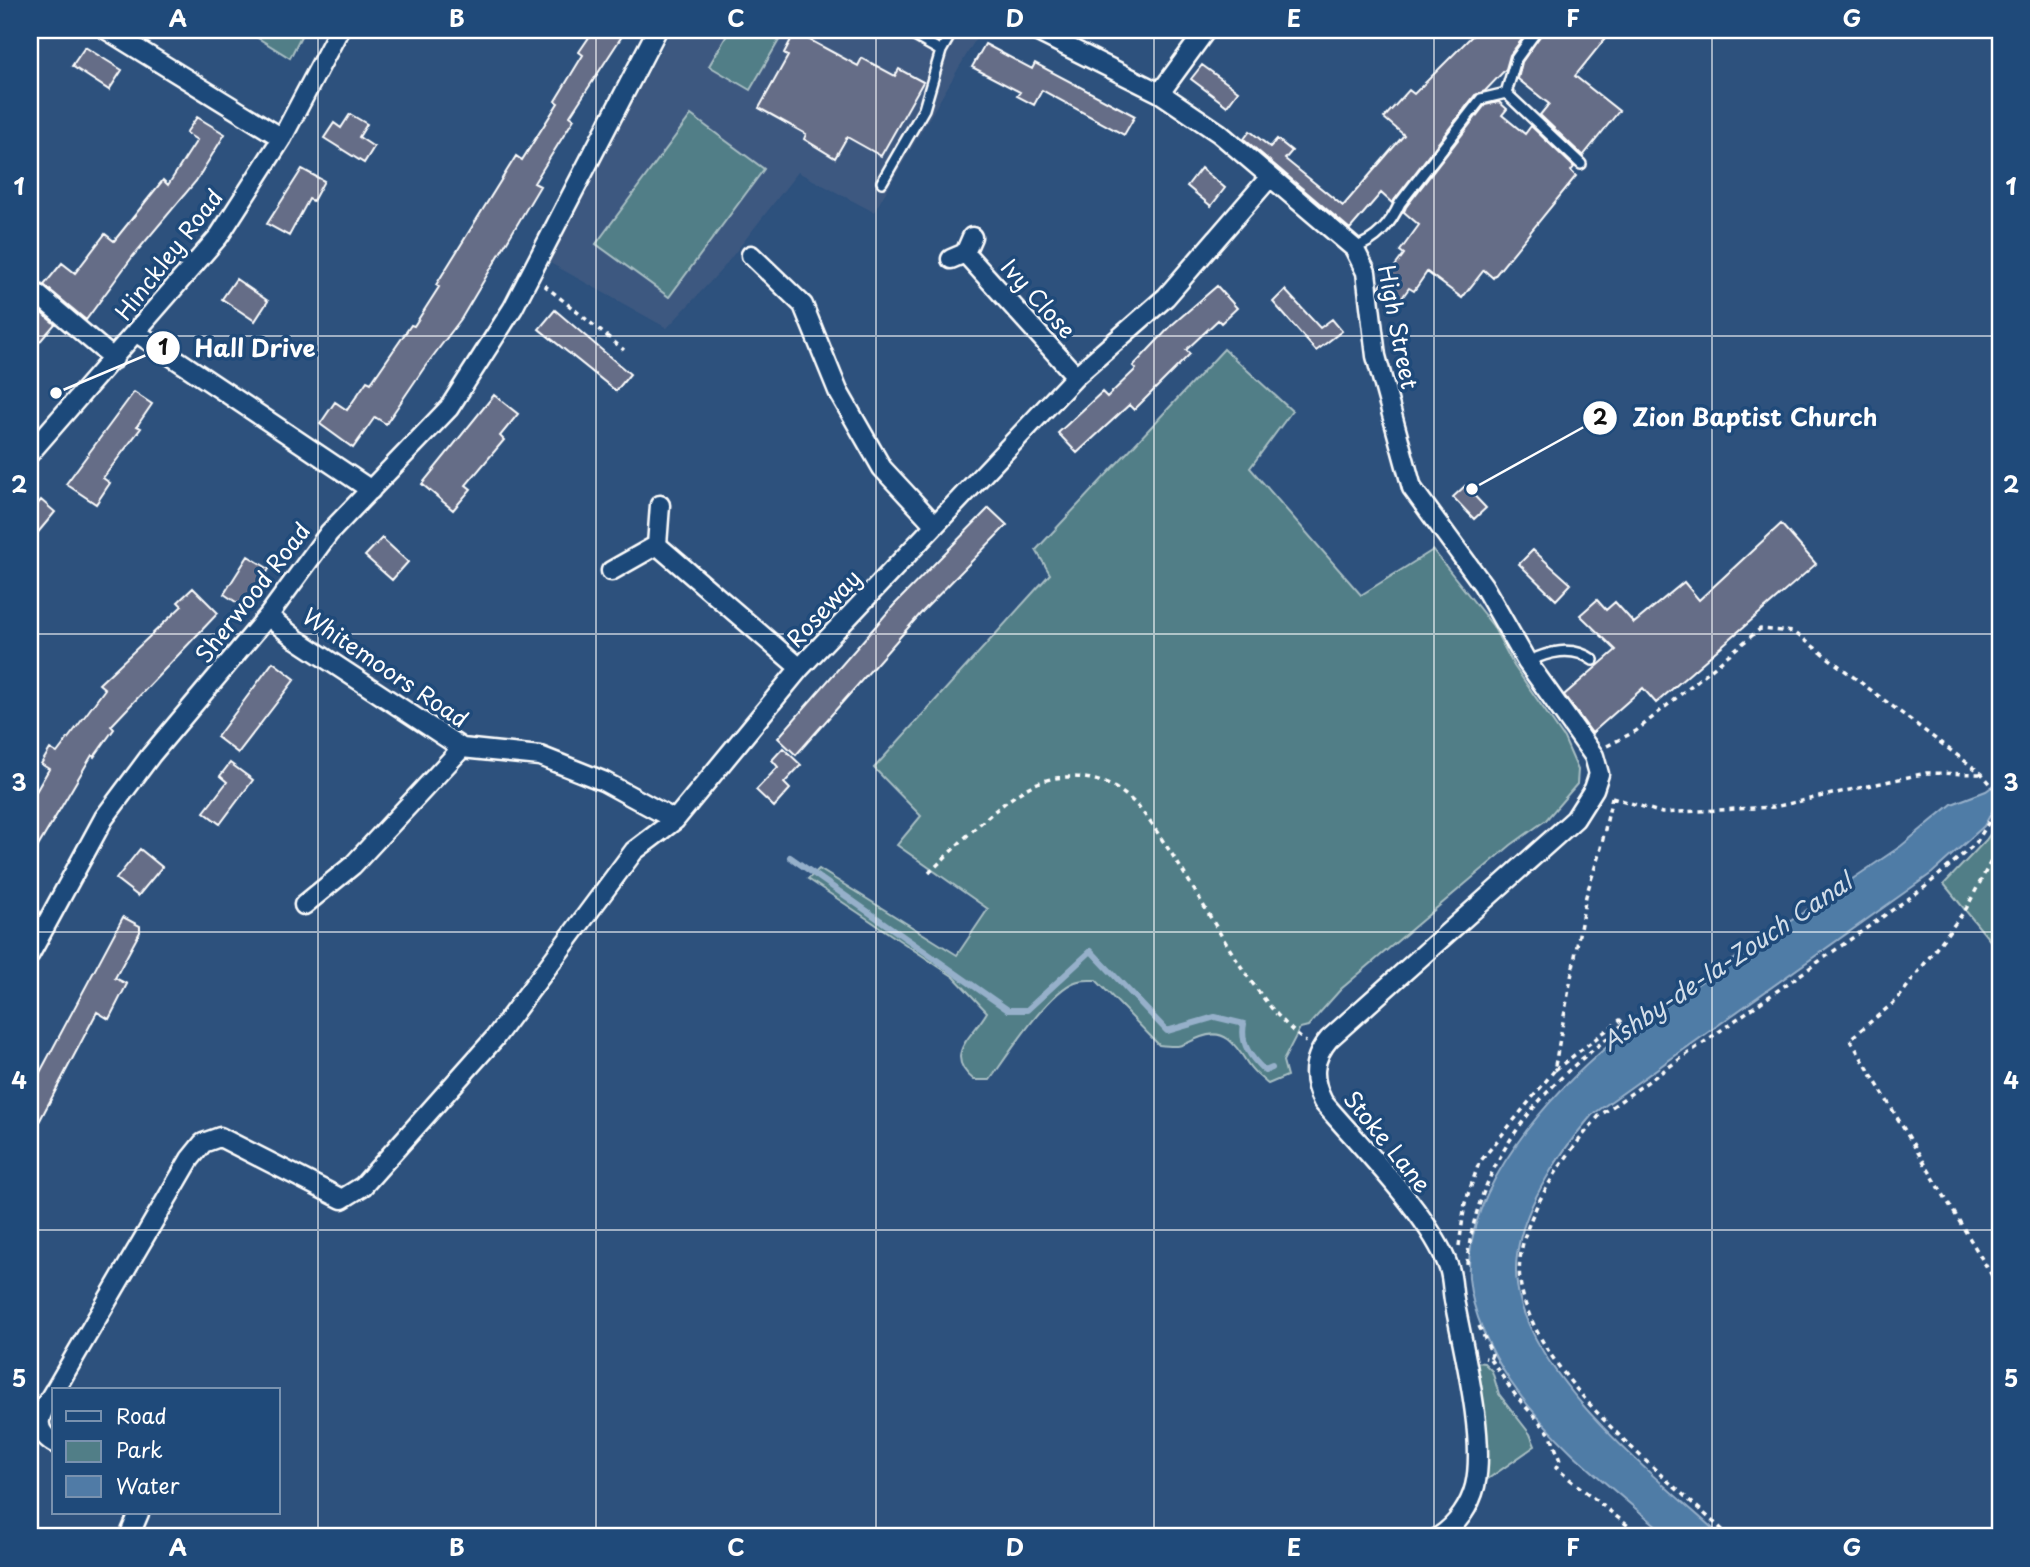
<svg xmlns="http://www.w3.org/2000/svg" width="2030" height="1567" viewBox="0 0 2030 1567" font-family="'Playpen Sans',sans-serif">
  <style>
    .built { fill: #3e5980 }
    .green { fill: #517e87; stroke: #a8bec3; stroke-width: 2 }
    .water { fill: #507ba6; stroke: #96b0ca; stroke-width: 2 }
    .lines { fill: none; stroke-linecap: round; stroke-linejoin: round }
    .stream { stroke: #96b0ca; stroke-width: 6 }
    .building { fill: #656d87; stroke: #fff; stroke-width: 2 }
    .lane-casing { stroke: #fff; stroke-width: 14 }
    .street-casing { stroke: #fff; stroke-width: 23 }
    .path { stroke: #fff; stroke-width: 3.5; stroke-dasharray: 5 5; stroke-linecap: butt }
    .lane { stroke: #1f4a7a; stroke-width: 9 }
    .street { stroke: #1f4a7a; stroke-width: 18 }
    .grid { fill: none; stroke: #fff; stroke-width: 2; stroke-opacity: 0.55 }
    .labels { text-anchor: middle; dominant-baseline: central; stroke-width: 7; stroke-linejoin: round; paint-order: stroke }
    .street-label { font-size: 23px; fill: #fff; stroke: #1f4a7a }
    .water-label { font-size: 24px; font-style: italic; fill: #d3dee9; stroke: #1f4a7a }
    .leader { fill: none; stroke: #fff; stroke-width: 2.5 }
    .callout-dot { fill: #fff; stroke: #1f4a7a; stroke-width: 2.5 }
    .mark-label { font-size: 21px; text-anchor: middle; font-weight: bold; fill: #111 }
    .callout-label { font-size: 24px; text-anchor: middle; font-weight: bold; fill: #fff; stroke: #1f4a7a; stroke-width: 7; stroke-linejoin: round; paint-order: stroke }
    .neatline { fill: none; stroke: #fff; stroke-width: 2.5 }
    .grid-label { font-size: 23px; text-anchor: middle; font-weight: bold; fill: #fff }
  </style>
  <rect width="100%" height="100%" fill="#2d517d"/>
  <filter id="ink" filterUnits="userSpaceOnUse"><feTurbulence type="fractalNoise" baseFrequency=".0143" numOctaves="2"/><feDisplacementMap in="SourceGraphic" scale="14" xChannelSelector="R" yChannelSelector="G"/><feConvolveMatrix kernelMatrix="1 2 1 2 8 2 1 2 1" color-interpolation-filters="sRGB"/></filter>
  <g filter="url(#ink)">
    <!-- built -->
    <path class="built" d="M 672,30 L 981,30 L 874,212 L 798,172 L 723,268 L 667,328 L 545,260 Z"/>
    <!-- green -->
    <path class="green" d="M 245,30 L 304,30 L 290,58 Z
      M 730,30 L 785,30 L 750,90 L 709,66 Z
      M 691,115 L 764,169 L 669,297 L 596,244 Z
      M 1224,349 L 1292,411 L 1250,468 L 1361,595 L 1433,550 L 1493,626 L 1514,666 L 1564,738 L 1578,770 L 1577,784 L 1546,820 L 1511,845 L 1341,989 L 1308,1026 L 1300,1028 L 1283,1061 L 1287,1076 L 1268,1084 C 1261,1078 1253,1072 1248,1064 C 1237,1047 1226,1027 1201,1037 C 1180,1045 1184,1048 1159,1045 L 1096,980 C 1090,980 1081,979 1075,982 C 1048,992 1008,1055 990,1080 L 974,1080 C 942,1054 973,1037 987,1012 L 954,977 L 808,879 L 819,869 L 957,955 L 988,909 L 897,845 L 921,816 L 874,768 L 1050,574 L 1036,550 Z
      M 2000,820 L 2000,953 L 1944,884 L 1986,840 Z
      M 1476,1362 L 1484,1363 L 1492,1371 L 1499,1394 L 1530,1434 L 1535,1446 L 1485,1481 L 1474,1377 Z"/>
    <!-- water -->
    <path class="water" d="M 2000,781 L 2000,798 L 1984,826 L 1932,873 L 1592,1115 C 1558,1154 1516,1216 1516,1270 C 1516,1368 1655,1476 1722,1537 L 1670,1537 C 1615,1491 1551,1442 1510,1381 C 1491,1352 1472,1313 1469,1278 C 1464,1187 1551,1093 1615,1040 L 1901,846 L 1952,804 L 1986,791 Z"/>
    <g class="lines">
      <!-- stream -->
      <path class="stream" d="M 790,857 L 1008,1010 L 1027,1010 L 1091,951 L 1167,1031 L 1215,1017 L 1244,1024 C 1240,1044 1251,1058 1265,1071 L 1272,1068"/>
    </g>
    <!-- building -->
    <path class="building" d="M 594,30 L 626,30 L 570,116 L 574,119 L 534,183 L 540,186 L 461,319 L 424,368 L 386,424 L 375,417 L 353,448 L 320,424 L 335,402 L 347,410 L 367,381 L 371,383 L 411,325 L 414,326 L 439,287 L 436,285 L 516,156 L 522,160 L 558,103 L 555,101 L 583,55 L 579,52 Z
      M 1478,30 L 1529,30 L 1510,55 L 1506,69 L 1485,91 L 1475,95 L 1392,203 L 1381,193 L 1350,229 L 1244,139 L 1250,131 L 1270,147 L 1277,139 L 1292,151 L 1285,159 L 1343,206 L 1404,135 L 1384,118 L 1409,90 L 1414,94 Z
      M 1544,30 L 1612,30 L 1575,76 L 1619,111 L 1583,156 L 1540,115 L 1549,104 L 1518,79 L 1522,62 Z
      M 795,32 L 858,66 L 862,58 L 895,76 L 899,69 L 923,82 L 881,156 L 847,137 L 835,158 L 804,139 L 806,134 L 759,108 L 788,56 L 784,53 Z
      M 985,44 L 1032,69 L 1035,63 L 1135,116 L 1124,135 L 1042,90 L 1034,105 L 1017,96 L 1020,92 L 972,67 Z
      M 85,47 L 122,70 L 109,90 L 72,66 Z
      M 1202,65 L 1238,91 L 1227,106 L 1191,79 Z
      M 1499,102 L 1507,109 L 1502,115 L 1525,134 L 1531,126 L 1574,167 L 1571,171 L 1576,176 L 1493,278 L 1484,270 L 1462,298 L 1427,272 L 1414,291 L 1409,288 L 1397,305 L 1379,288 L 1404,254 L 1400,251 L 1419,225 L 1404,212 L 1406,207 L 1485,105 Z
      M 350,114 L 367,124 L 359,137 L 374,147 L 364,163 L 324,138 L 334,123 L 341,128 Z
      M 197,117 L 225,134 L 196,181 L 133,256 L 86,320 L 44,285 L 62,263 L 75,273 L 105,234 L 114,241 L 163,180 L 168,185 L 197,140 L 186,133 Z
      M 1201,168 L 1225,188 L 1211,206 L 1187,186 Z
      M 302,169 L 324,181 L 313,201 L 309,199 L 289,236 L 267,224 Z
      M 236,279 L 268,301 L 255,321 L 222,299 Z
      M 1217,286 L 1237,308 L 1221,323 L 1218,320 L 1186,350 L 1190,354 L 1134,410 L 1129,405 L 1077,453 L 1058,433 L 1102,392 L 1107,397 L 1136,369 L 1133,366 L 1173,324 Z
      M 1285,290 L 1320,328 L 1332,319 L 1342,331 L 1316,351 L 1273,302 Z
      M 30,304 L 55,324 L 30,353 Z
      M 555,310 L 630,374 L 616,391 L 539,329 Z
      M 134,392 L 152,404 L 137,426 L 141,428 L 103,478 L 110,483 L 96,504 L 66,484 Z
      M 494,395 L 518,414 L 500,436 L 504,440 L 466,485 L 471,489 L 453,510 L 422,484 Z
      M 1465,486 L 1486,508 L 1474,519 L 1453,497 Z
      M 41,500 L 55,512 L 30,542 L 30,513 Z
      M 989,508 L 1007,525 L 922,612 L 796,755 L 778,738 L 894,605 Z
      M 1781,524 L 1816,564 L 1656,703 L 1643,688 L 1592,733 L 1564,695 L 1616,650 L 1580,615 L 1597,600 L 1606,610 L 1615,602 L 1634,623 L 1684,582 L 1699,600 Z
      M 382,538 L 408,562 L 392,580 L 365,556 Z
      M 1533,550 L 1571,584 L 1556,600 L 1519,564 Z
      M 248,556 L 269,569 L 245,608 L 224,594 Z
      M 193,588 L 218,613 L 111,726 L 114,729 L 94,757 L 92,755 L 30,860 L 30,802 L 49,769 L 41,764 L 50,749 L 57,753 L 79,724 L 105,689 L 99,684 L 182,606 L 178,602 Z
      M 273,662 L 295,679 L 238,753 L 217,737 Z
      M 783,748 L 801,765 L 784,783 L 790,789 L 774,807 L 756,790 L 778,767 L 772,760 Z
      M 230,763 L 253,780 L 220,824 L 204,812 L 227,782 L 220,776 Z
      M 140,849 L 162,867 L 138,896 L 116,879 Z
      M 123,917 L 140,926 L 140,932 L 115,978 L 127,984 L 109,1019 L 97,1012 L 30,1139 L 30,1091 Z"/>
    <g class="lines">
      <defs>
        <path id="lane" d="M 904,30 L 941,51
          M 1506,93 L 1581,164
          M 882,182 L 924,109 L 941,51 L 953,30
          M 1354,248 C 1377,240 1390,225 1400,203 L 1481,99 L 1506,93 L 1516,59 L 1537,30
          M 1527,662 C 1548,652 1572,645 1593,660"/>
        <path id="street" d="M 107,30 L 282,138
          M 1034,30 L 1160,93 L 1219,133 L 1354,248 L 1366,272 L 1376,356 L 1412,488 L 1483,585 L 1527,662 L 1594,756 L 1599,774 L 1594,789 L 1575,819 L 1329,1039 C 1312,1059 1311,1079 1323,1102 C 1361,1147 1430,1215 1449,1268 C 1453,1280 1452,1293 1455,1305 C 1464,1352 1486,1440 1475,1486 C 1470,1506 1457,1525 1439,1537
          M 1160,93 L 1206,30
          M 965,253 L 1076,376
          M 751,255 L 803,305 L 838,391 L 882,468 L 935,525
          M 951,259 L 965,253 L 972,237
          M 30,288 L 114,359
          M 137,333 L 371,490
          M 30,453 L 219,236 L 282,138 L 339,30
          M 657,545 L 800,668
          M 611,571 L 657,545 L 660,505
          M 268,616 L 296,639 L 462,748 L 540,756 L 603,781 L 675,820
          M 304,905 L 353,865 L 462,748
          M 30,954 L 104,818 L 151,755 L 268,616 L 329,533 L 449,408 L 513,308 L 657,30
          M 55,1390 L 190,1159 L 203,1143 L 220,1137 L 342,1199 L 363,1186 L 494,1039 L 634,851 L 675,820 L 800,668 L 1076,376 L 1166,297 L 1269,178
          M 54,1391 C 42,1412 29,1427 54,1443
          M 131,1532 L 139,1513"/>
      </defs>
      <!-- lane casing -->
      <use href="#lane" class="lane-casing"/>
      <!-- street casing -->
      <use href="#street" class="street-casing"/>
      <!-- path -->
      <path class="path" d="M 544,285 L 624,350
        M 1607,746 L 1636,731 L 1760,629 L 1794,632 L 1982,774 L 2000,795
        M 1612,797 L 1662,813 L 1774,807 L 1926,773 L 1980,774
        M 2000,844 L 1966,909 L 1897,1000 L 1850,1039 L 2000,1289
        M 929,873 C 959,844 992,808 1029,787 C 1056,772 1095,774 1120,791 C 1139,803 1153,826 1165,844 C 1207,904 1248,997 1306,1042
        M 1555,1070 L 1620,1020 L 1623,1024
        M 1459,1246 L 1465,1203 L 1479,1163 L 1554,1071 L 1586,896 L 1601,848 L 1612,797
        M 1467,1264 C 1473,1193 1508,1131 1558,1081 C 1578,1060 1602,1044 1623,1024
        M 1479,1326 L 1492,1354 L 1490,1359 L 1485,1358
        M 1490,1359 L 1516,1396 L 1551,1435 L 1560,1461 L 1556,1468 L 1642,1537
        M 1730,1537 C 1664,1475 1533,1375 1520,1281 C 1513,1225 1565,1155 1599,1116 L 1925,887 L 1976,843 L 2000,804"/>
      <!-- lane -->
      <use href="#lane" class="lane"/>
      <!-- street -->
      <use href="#street" class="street"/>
    </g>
  </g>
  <!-- grid -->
  <path class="grid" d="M 318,30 L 318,1537M 596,30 L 596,1537M 876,30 L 876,1537M 1154,30 L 1154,1537M 1434,30 L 1434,1537M 1712,30 L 1712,1537M 30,336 L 2000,336M 30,634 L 2000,634M 30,932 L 2000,932M 30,1230 L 2000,1230"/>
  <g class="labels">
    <!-- street labels -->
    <g class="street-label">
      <text transform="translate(168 254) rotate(-52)">Hinckley Road</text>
      <text transform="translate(1039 298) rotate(48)">Ivy Close</text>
      <text transform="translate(1399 327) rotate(79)">High Street</text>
      <text transform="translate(252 592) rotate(-52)">Sherwood Road</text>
      <text transform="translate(823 608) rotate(-47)">Roseway</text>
      <text transform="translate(386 667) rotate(34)">Whitemoors Road</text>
      <text transform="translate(1388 1141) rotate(51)">Stoke Lane</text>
    </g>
    <!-- water labels -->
    <g class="water-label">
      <text transform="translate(1726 961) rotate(-34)">Ashby-de-la-Zouch Canal</text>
    </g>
  </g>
  <!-- callouts -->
  <path class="leader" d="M56 393L163 348M1472 489L1600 418"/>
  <g class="callout-dot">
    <circle cx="56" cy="393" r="7"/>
    <circle cx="1472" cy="489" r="7"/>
    <circle cx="163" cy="348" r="18"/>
    <circle cx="1600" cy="418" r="18"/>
  </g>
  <g class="mark-label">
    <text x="163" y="355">1</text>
    <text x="1600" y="425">2</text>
  </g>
  <g class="callout-label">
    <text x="255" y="357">Hall Drive</text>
    <text x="1755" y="426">Zion Baptist Church</text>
  </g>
  <!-- margin -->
  <rect width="2030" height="1567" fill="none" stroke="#1f4a7a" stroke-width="77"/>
  <!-- legend -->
  <rect x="52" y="1388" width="228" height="126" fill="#1f4a7a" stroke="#7992af" stroke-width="2"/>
  <rect x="66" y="1411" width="35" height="10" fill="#1f4a7a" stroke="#7992af" stroke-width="2"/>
  <text x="116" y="1424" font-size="21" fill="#ffffff">Road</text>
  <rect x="66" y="1441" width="35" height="21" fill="#517e87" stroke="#7992af" stroke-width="2"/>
  <text x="116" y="1458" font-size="21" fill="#ffffff">Park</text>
  <rect x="66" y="1476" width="35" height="21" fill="#507ba6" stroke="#7992af" stroke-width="2"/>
  <text x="116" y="1494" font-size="21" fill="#ffffff">Water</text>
  <rect x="38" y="38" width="1954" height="1490" class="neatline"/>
  <g class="grid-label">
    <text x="178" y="27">A</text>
    <text x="457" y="27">B</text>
    <text x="736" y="27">C</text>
    <text x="1015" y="27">D</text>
    <text x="1294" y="27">E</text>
    <text x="1573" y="27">F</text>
    <text x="1852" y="27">G</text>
    <text x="19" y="195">1</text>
    <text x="2011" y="195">1</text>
    <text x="19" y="493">2</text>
    <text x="2011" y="493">2</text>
    <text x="19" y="791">3</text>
    <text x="2011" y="791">3</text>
    <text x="19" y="1089">4</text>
    <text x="2011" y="1089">4</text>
    <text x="19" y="1387">5</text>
    <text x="2011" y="1387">5</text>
    <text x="178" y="1556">A</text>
    <text x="457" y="1556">B</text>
    <text x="736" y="1556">C</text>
    <text x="1015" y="1556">D</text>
    <text x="1294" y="1556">E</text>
    <text x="1573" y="1556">F</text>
    <text x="1852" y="1556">G</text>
  </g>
</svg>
